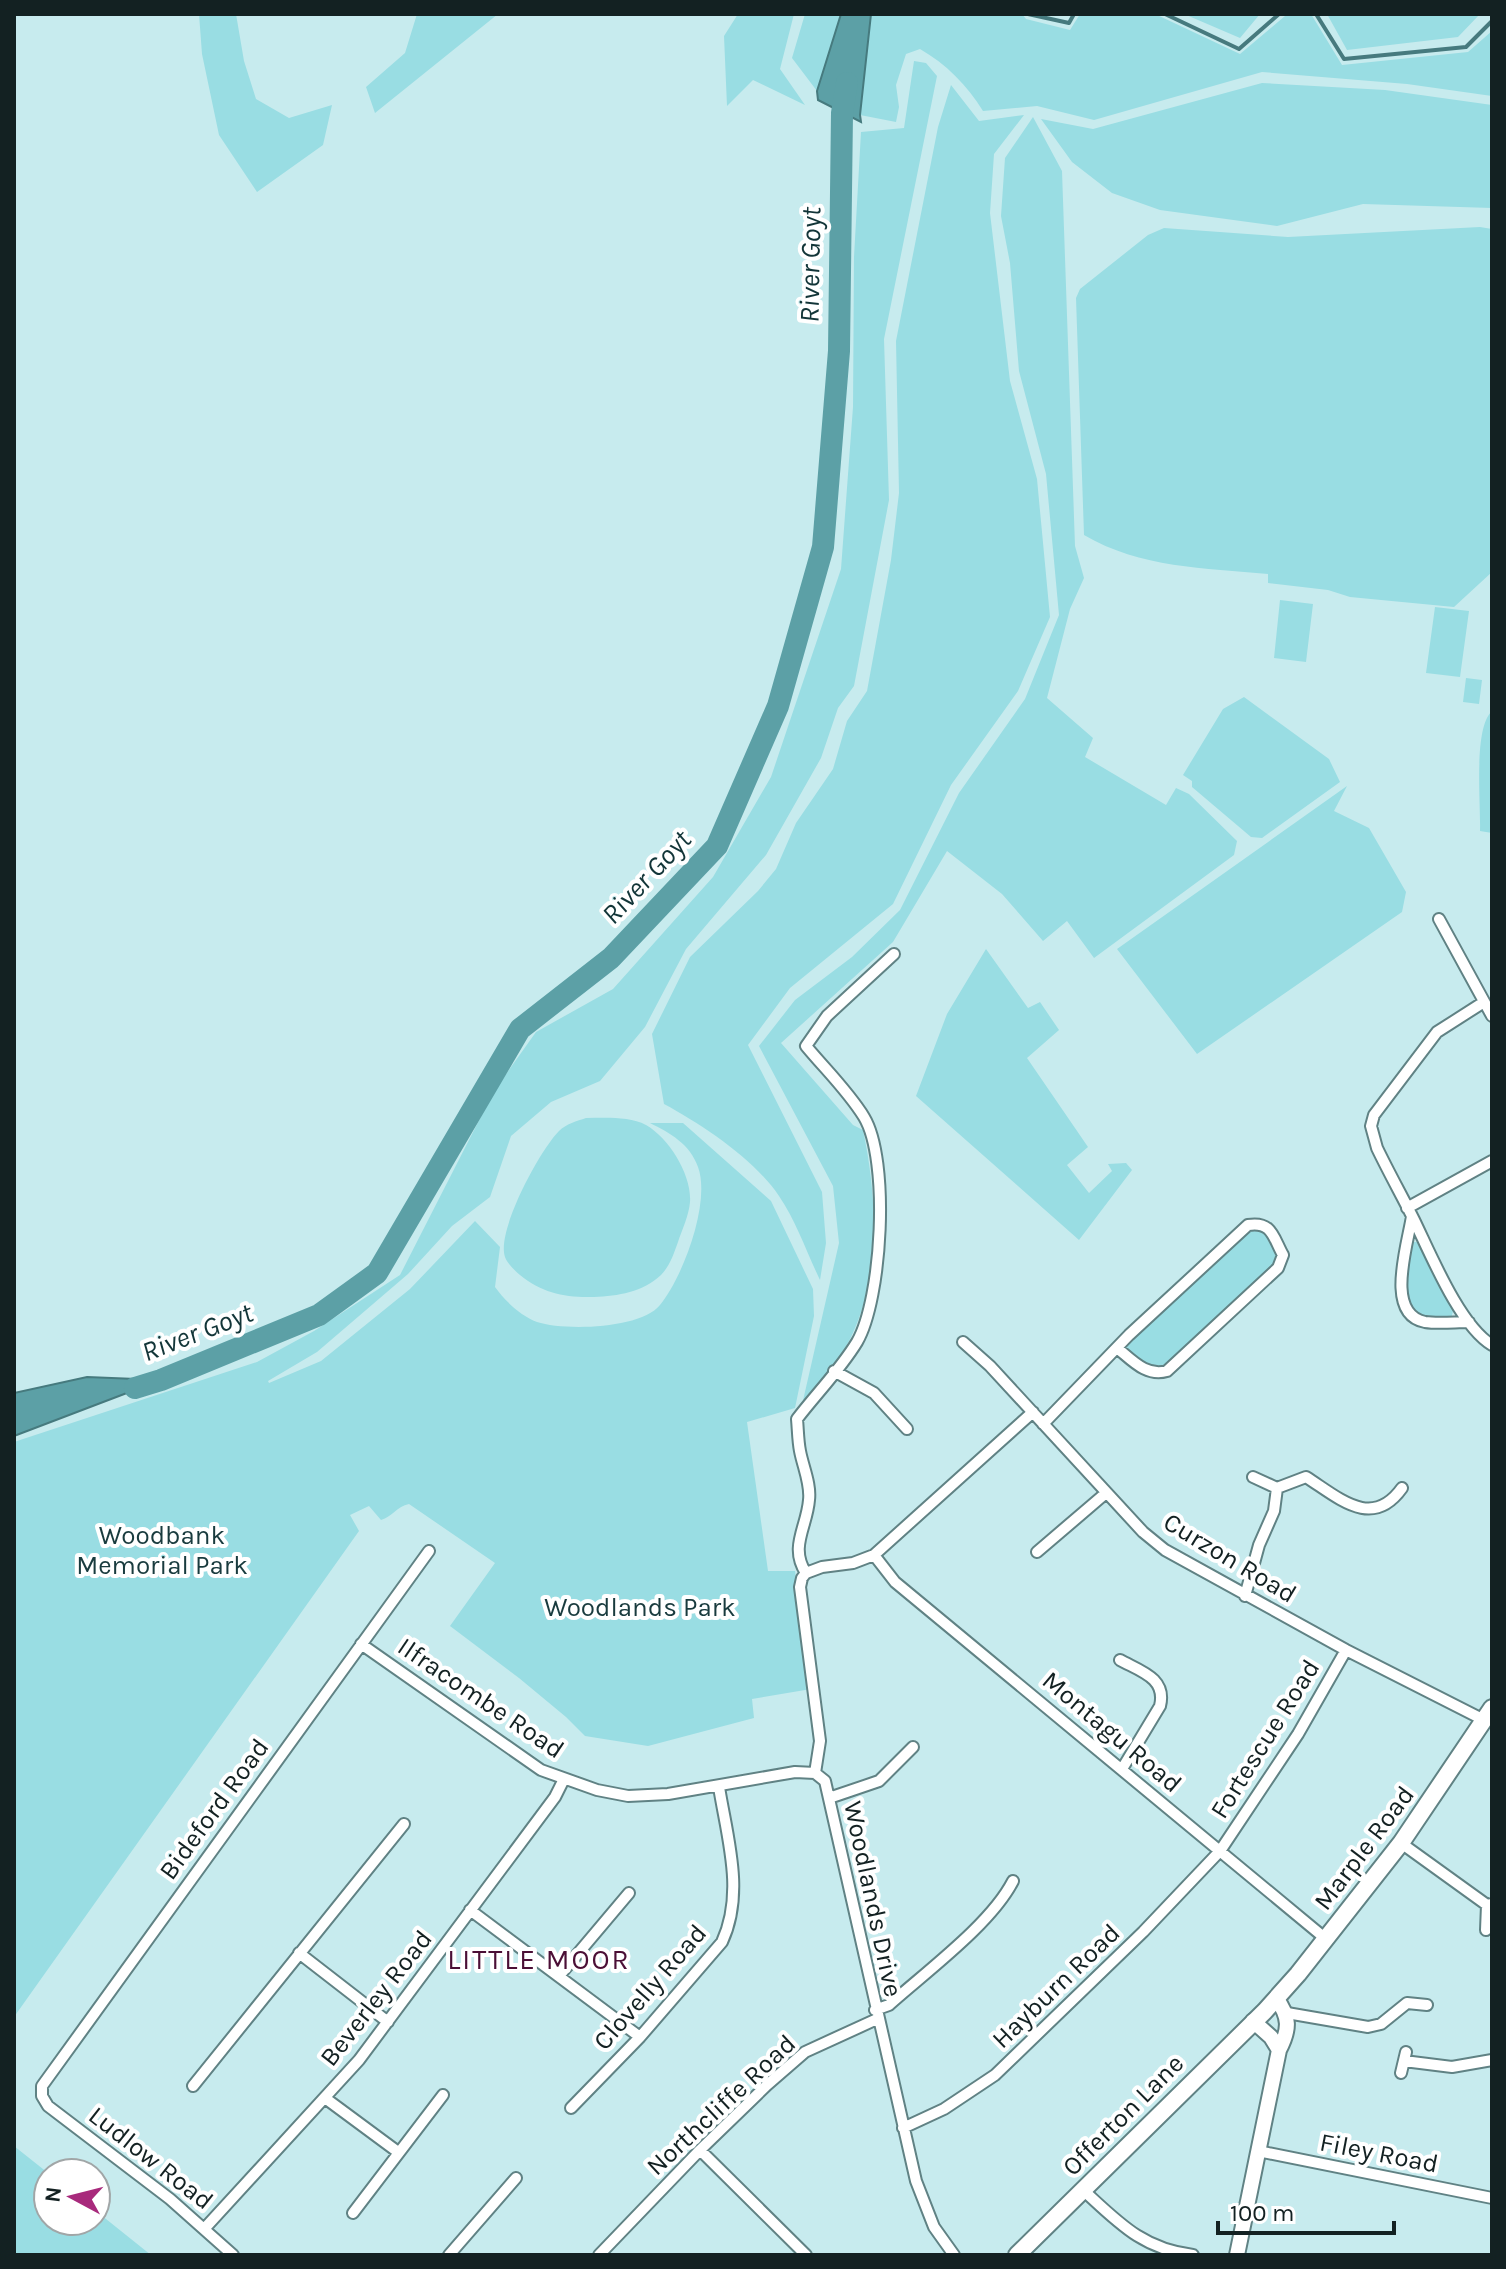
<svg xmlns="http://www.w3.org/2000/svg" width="1506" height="2269" viewBox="0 0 1506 2269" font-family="Karla,sans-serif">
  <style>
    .green { fill: #99dde3 }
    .water { fill: #5ca0a6; stroke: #467a7e; stroke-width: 2 }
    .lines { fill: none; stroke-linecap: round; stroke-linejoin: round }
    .stream { stroke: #467a7e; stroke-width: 4 }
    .river { stroke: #5ca0a6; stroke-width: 22 }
    .street-casing { stroke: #608284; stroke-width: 14 }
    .secondary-casing { stroke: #608284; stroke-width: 18 }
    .primary-casing { stroke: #608284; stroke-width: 20 }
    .street { stroke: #fff; stroke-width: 10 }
    .secondary { stroke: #fff; stroke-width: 14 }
    .primary { stroke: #fff; stroke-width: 16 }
    .labels { text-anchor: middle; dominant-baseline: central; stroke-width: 8; stroke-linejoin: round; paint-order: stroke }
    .park-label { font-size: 26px; fill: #193b3e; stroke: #fff }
    .street-label { font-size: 26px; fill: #132122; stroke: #fff }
    .water-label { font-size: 28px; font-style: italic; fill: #123538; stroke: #fff }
    .neighbourhood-label { font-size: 28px; letter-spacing: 2px; fill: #4b0f36; stroke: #fff }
  </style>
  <rect width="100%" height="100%" fill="#c7ebee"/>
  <!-- green -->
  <path class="green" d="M 199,14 L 236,14 L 244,61 L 256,99 L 289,118 L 332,105 L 323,145 L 257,192 L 219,135 L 202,54 Z
    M 417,14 L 498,14 L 375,113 L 366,87 L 405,53 Z
    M 738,14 L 794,14 L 780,69 L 805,105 L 753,80 L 727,106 L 724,36 Z
    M 805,14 L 841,14 L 817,91 L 792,58 Z
    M 871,14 L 1022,14 L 1026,19 L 1070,30 L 1080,14 L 1155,14 L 1240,54 L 1285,16 L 1311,14 L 1342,65 L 1468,52 L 1492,31 L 1492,96 L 1407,84 L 1262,72 L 1094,120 L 1037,106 L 983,111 C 967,85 946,64 920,49 L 906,54 L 896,85 L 899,107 L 896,122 L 860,115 Z
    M 1184,14 L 1260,14 L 1240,38 Z
    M 1327,14 L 1480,14 L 1458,37 L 1347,50 Z
    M 914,61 L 926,63 L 937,76 L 884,339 L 889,500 L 854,686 L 838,708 L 821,758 L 766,855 L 686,949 L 645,1027 L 600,1081 L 551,1102 L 511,1136 L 490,1197 L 452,1226 L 408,1274 L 317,1352 L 268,1381 L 269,1383 L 321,1361 L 410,1289 L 475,1221 L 500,1247 L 495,1287 C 505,1301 521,1316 537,1322 C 564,1331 641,1329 660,1305 C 683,1277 711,1202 698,1167 C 690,1144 670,1133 650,1123 L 683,1123 L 771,1201 L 813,1289 L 814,1316 L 795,1408 L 747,1422 L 768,1571 L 795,1571 L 811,1689 L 752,1699 L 754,1718 L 648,1746 L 585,1736 L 566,1717 L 519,1678 L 450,1626 L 495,1563 L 409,1504 C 397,1506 392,1517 381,1520 L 369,1506 L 350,1515 L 359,1531 L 14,2017 L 14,1442 L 257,1362 L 314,1331 L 400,1275 L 494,1091 L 536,1032 L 613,989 L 713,877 L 771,777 L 841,569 L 853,407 L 854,257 L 861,132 L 904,128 Z
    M 1262,83 L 1385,90 L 1492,105 L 1492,208 L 1363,204 L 1277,226 L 1160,210 L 1112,193 L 1072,162 L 1041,119 L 1093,129 Z
    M 951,85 L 979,121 L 1024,115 L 994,154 L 990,213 L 1010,381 L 1037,479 L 1050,617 L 1018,691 L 951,785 L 893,904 L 790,988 L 748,1045 L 822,1192 L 826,1243 L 820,1280 C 807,1253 796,1221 779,1196 C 754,1159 703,1125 664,1104 L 652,1034 L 690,957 L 758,891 L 776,869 L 796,823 L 833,769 L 847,721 L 867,691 L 891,560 L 899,493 L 896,341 L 938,127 Z
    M 1033,117 L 1062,171 L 1075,546 L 1084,578 L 1070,609 L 1047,698 L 1093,738 L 1085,757 L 1166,805 L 1176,788 L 1189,794 L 1237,841 L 1234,855 L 1094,958 L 1067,921 L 1043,941 L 1002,894 L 947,851 L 893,942 L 781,1043 L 853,1125 L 863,1130 C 877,1196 881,1273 852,1335 C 842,1358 817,1384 802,1405 L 839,1243 L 833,1186 L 759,1046 L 795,1000 L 852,957 L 900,910 L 959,793 L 1025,699 L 1059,615 L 1046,474 L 1019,371 L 1010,263 L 1001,216 L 1005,158 Z
    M 1480,227 L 1492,229 L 1492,572 L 1454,607 L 1350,597 L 1328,590 L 1268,583 L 1268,574 C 1205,568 1140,568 1084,535 L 1076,298 L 1080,289 L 1148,235 L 1164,228 L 1288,237 Z
    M 1280,600 L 1313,604 L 1306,662 L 1274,658 Z
    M 1435,607 L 1469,611 L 1460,677 L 1426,673 Z
    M 1466,678 L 1482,680 L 1479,704 L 1463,702 Z
    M 1244,697 L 1329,759 L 1340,782 L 1262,838 L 1251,837 L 1192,787 L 1192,781 L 1183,775 L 1223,709 Z
    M 1492,711 L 1492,833 L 1480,831 C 1481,804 1473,728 1492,711 Z
    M 1347,786 L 1334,811 L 1369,828 L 1406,892 L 1402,912 L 1197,1054 L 1117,949 Z
    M 986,949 L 1028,1008 L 1040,1002 L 1059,1030 L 1027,1058 L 1088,1147 L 1067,1165 L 1089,1193 L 1112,1171 L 1108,1164 L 1126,1163 L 1132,1170 L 1079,1240 L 916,1096 L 947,1014 Z
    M 586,1118 C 605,1118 629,1116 646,1125 C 669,1138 692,1175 690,1202 C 689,1215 682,1230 678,1242 C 674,1253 670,1266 661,1275 C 643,1292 618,1296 594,1297 C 566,1298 542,1293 520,1275 C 515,1271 507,1263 505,1257 C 496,1231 540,1150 559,1131 C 566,1124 577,1121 586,1118 Z
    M 1248,1225 L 1263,1225 L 1283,1262 L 1157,1374 L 1117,1348 Z
    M 1411,1242 L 1419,1242 L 1454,1307 L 1451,1319 C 1390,1319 1404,1286 1411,1242 Z
    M 14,2146 L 48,2173 L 48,2221 L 96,2221 L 96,2211 L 151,2255 L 14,2255 Z"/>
  <!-- water -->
  <path class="water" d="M 841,14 L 871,14 L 860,115 L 861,122 L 818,100 L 817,91 Z
    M 87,1377 L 161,1380 L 14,1436 L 14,1393 Z"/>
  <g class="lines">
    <!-- stream -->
    <path class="stream" d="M 1028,14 L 1069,23 L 1074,14
      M 1165,14 L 1239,49 L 1279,14
      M 1316,14 L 1344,59 L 1466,47 L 1492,21"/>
    <!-- river -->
    <path class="river" d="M 135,1388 L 161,1380 L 319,1315 L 377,1273 L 520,1029 L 611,958 L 717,846 L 778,706 L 823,547 L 839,351 L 842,113 L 847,83"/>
    <defs>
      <path id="street" d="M 1439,919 L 1492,1016
        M 1484,1002 L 1437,1032 L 1374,1115 L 1371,1126 L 1377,1148 C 1389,1173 1402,1196 1414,1220 C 1431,1255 1460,1326 1492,1345
        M 1407,1208 L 1492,1161
        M 1412,1216 C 1408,1244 1384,1314 1425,1322 C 1439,1324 1455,1322 1469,1322
        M 963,1342 L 990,1366 L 1143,1532 L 1165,1550 L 1346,1650 L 1484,1720
        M 834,1371 L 874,1393 L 907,1429
        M 1043,1424 L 1129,1335 L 1248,1225 C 1272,1221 1273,1237 1283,1255 L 1278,1268 L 1167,1371 C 1146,1377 1132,1360 1117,1348
        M 1253,1477 L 1277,1488
        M 1037,1552 L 1106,1493
        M 874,1555 L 895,1582 L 1326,1939
        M 806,1573 C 789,1547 807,1527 809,1500 C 811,1484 803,1467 800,1451 C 798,1441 798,1430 797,1419 C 816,1394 840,1370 857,1342 C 882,1299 890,1160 864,1117 C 848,1091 825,1069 806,1046 L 827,1016 L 894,954
        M 806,1573 L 822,1567 L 853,1563 L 874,1555 L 1033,1412
        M 806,1573 L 802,1578 L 800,1587 L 820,1741 L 815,1773
        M 1245,1596 L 1259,1545 L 1274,1511 L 1277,1488 L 1306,1477 C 1339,1498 1372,1530 1402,1488
        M 361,1644 L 541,1770 L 597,1790 L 628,1796 L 668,1794 L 795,1772 L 815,1773
        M 1120,1660 C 1140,1671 1167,1678 1160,1706 L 1122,1769
        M 815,1773 L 825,1781 L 916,2181 L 934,2227 L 954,2255
        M 829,1798 L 879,1781 L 913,1747
        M 1401,1843 L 1487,1905
        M 470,1910 L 640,2037
        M 1486,1930 L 1487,1905 L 1492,1904
        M 299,1953 L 388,2022
        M 559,1976 L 629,1893
        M 875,2010 L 889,2005 C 927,1971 991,1924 1013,1881
        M 1287,2013 L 1368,2027 L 1381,2024 L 1407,2003 L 1427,2005
        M 1404,2061 L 1452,2067 L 1492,2060
        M 1401,2073 L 1406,2052
        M 193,2086 L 404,1824
        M 325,2098 L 398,2152
        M 571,2108 L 640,2037 L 722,1942 C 745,1893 727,1837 719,1787
        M 903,2128 L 944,2109 L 995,2075 L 1143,1932 L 1220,1851 L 1298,1734 L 1346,1650
        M 700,2150 L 806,2255
        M 1258,2151 L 1492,2198
        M 1082,2189 C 1118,2222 1142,2249 1193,2255
        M 353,2213 L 443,2095
        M 205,2228 L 359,2060 L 555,1797 L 564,1779
        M 233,2255 L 170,2199 L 48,2106 L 42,2096 L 42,2086 L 429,1551
        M 449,2255 L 516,2178
        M 599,2255 L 700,2150 L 767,2085 L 805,2052 L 877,2019"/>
      <path id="secondary" d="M 1253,2021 L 1271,2037 L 1279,2050
        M 1237,2255 L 1279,2050 C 1290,2029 1290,2017 1276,1998"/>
      <path id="primary" d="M 1017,2255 L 1265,2011 L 1298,1974 L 1401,1843 L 1492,1708"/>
    </defs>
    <!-- street casing -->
    <use href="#street" class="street-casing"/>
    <!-- secondary casing -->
    <use href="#secondary" class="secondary-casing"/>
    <!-- primary casing -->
    <use href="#primary" class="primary-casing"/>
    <!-- street -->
    <use href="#street" class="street"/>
    <!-- secondary -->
    <use href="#secondary" class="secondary"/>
    <!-- primary -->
    <use href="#primary" class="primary"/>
  </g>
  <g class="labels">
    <!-- park labels -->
    <g class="park-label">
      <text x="162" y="1535">Woodbank<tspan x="162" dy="30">Memorial Park</tspan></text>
      <text x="640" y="1607">Woodlands Park</text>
    </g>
    <!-- street labels -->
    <g class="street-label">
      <text transform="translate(1230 1558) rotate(31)">Curzon Road</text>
      <text transform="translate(481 1698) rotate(34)">Ilfracombe Road</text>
      <text transform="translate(1112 1732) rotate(40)">Montagu Road</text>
      <text transform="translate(1265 1739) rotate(-58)">Fortescue Road</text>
      <text transform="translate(214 1809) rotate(-54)">Bideford Road</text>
      <text transform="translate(1364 1848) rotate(-53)">Marple Road</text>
      <text transform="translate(873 1899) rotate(78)">Woodlands Drive</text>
      <text transform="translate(1056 1986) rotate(-44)">Hayburn Road</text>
      <text transform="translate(650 1987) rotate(-49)">Clovelly Road</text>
      <text transform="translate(376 1998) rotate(-52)">Beverley Road</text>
      <text transform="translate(721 2105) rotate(-43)">Northcliffe Road</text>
      <text transform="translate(1123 2115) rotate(-45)">Offerton Lane</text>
      <text transform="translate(1379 2153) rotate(11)">Filey Road</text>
      <text transform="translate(151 2158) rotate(38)">Ludlow Road</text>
    </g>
    <!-- water labels -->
    <g class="water-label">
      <text transform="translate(810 265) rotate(-89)">River Goyt</text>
      <text transform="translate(646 877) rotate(-47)">River Goyt</text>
      <text transform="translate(197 1332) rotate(-21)">River Goyt</text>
    </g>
    <!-- neighbourhood labels -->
    <g class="neighbourhood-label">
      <text x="539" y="1959">LITTLE MOOR</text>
    </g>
  </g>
  <!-- border -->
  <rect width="1506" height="2269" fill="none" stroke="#132122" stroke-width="32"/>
  <!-- north arrow -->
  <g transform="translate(72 2197) rotate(277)"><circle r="38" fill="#ffffff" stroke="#a1a6a7" stroke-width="2"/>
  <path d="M0-6L14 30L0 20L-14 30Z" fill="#a82a7c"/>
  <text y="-12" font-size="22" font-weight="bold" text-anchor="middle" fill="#132122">N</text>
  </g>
  <!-- scale -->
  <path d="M1218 2221v12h176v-12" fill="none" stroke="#132122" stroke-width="4"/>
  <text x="1230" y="2221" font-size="24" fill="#132122" stroke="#ffffff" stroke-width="6" paint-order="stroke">100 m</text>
</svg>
